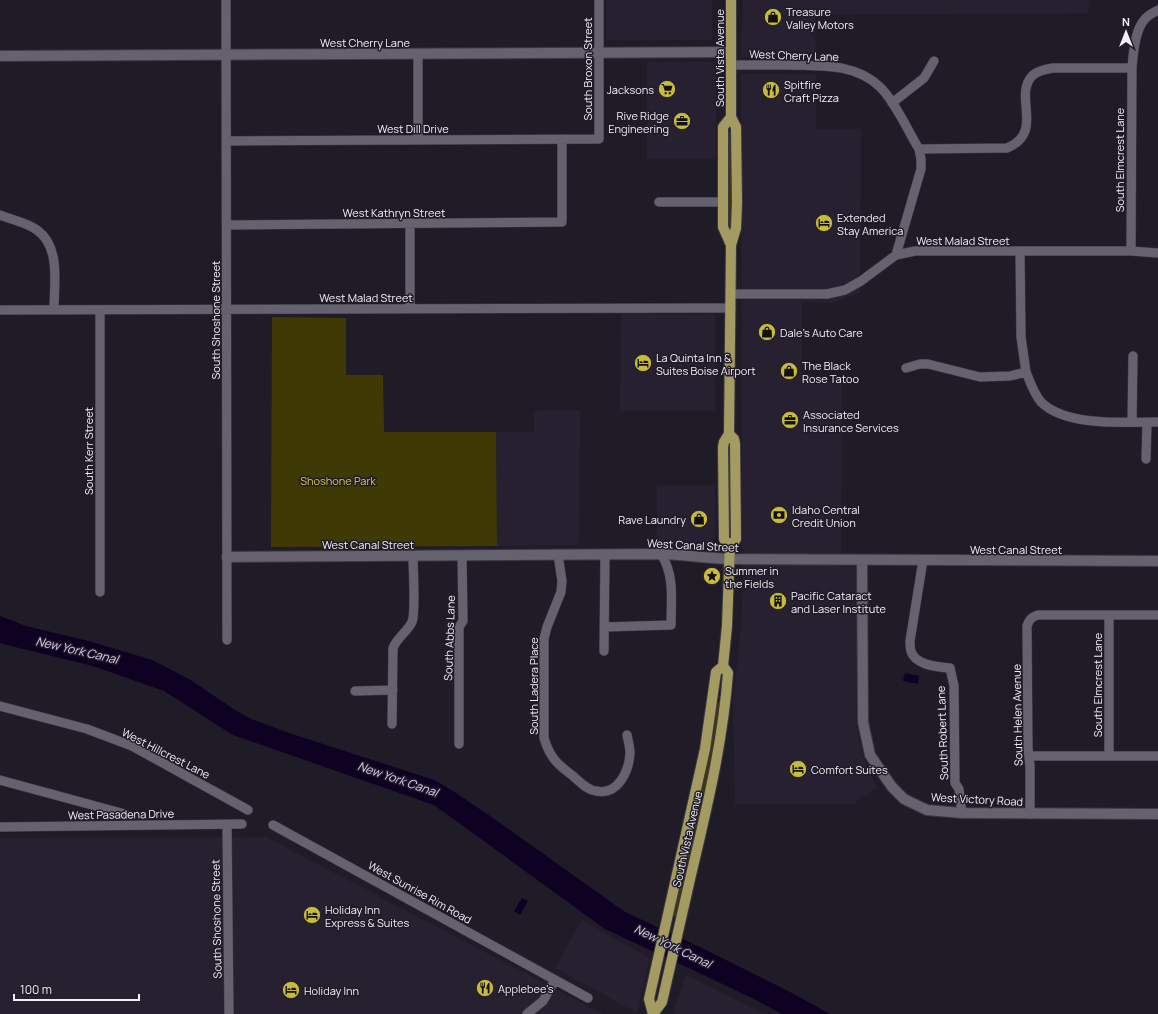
<svg xmlns="http://www.w3.org/2000/svg" width="1158" height="1014" viewBox="0 0 1158 1014" font-family="Manrope,sans-serif">
  <style>
    .built { fill: #262031 }
    .green { fill: #3f3a05 }
    .water { fill: #0e0121 }
    .lines { fill: none; stroke-linecap: round; stroke-linejoin: round }
    .minor-casing { stroke: #3c3943; stroke-width: 10 }
    .tertiary-casing { stroke: #3c3943; stroke-width: 12 }
    .primary-casing { stroke: #3c3943; stroke-width: 12 }
    .minor { stroke: #65616f; stroke-width: 9 }
    .tertiary { stroke: #65616f; stroke-width: 10 }
    .primary { stroke: #a39b62; stroke-width: 10 }
    .labels { text-anchor: middle; dominant-baseline: central; stroke-width: 3; stroke-linejoin: round; paint-order: stroke }
    .poi-label { font-size: 11px; fill: #f1eef6; stroke: #1f1c27; text-anchor: start }
    .street-label { font-size: 11px; fill: #f1eef6; stroke: #1f1c27 }
    .park-label { font-size: 11px; fill: #dacc4b; stroke: #1f1c27 }
    .water-label { font-size: 12px; font-style: italic; fill: #d7caf4; stroke: #1f1c27 }
  </style>
  <rect width="100%" height="100%" fill="#1f1c27"/>
  <!-- built -->
  <path class="built" d="M 606,0 L 712,0 L 712,40 L 606,40 Z
    M 743,0 L 1089,0 L 1088,13 L 815,15 L 816,57 L 741,57 Z
    M 647,62 L 716,62 L 716,159 L 647,159 Z
    M 741,74 L 816,74 L 816,129 L 861,129 L 860,293 L 831,303 L 802,302 L 802,381 L 842,381 L 841,567 L 856,567 L 857,728 L 860,745 L 864,760 L 877,788 L 853,804 L 735,804 L 733,701 L 741,629 L 743,580 L 742,539 Z
    M 621,314 L 715,314 L 715,411 L 620,411 Z
    M 580,410 L 579,545 L 497,546 L 496,432 L 534,432 L 534,411 Z
    M 657,485 L 715,485 L 715,536 L 707,548 L 657,545 Z
    M 266,837 L 603,1014 L 0,1014 L 0,838 Z
    M 582,920 L 650,958 L 637,1013 L 555,968 Z
    M 686,975 L 766,1014 L 673,1014 Z"/>
  <!-- green -->
  <path class="green" d="M 728,126 L 732,141 L 731,231 L 730,231 L 727,219 Z
    M 272,317 L 346,318 L 346,375 L 383,375 L 384,432 L 496,432 L 497,546 L 271,547 Z
    M 718,702 L 720,703 L 720,706 C 709,777 693,847 677,917 L 673,916 L 701,791 L 716,704 Z"/>
  <!-- water -->
  <path class="water" d="M 0,616 L 26,626 L 92,642 L 152,660 L 189,679 L 235,710 L 251,719 L 289,733 L 434,780 L 453,791 L 490,816 L 625,912 L 704,949 L 790,992 L 830,1014 L 782,1014 L 756,1000 L 693,970 L 605,929 L 434,805 L 233,735 L 164,691 L 93,666 L 3,644 L 0,643 Z
    M 905,673 L 919,676 L 918,684 L 903,681 Z
    M 522,898 L 528,901 L 520,915 L 514,911 Z"/>
  <g class="lines">
    <defs>
      <path id="minor" d="M 226,0 L 227,640
        M 418,54 L 418,140
        M 731,65 C 750,65 770,65 789,65 C 821,66 855,63 880,87 C 894,100 908,131 919,149 L 1007,148 C 1045,132 1013,97 1032,76 C 1037,71 1046,69 1053,68 L 1132,68 C 1133,54 1135,29 1145,19 C 1148,15 1153,13 1158,10
        M 892,103 L 924,78 L 934,61
        M 226,141 L 599,139 L 599,0
        M 659,202 L 723,202
        M 0,215 C 12,220 26,222 37,230 C 61,247 54,284 54,310
        M 227,225 L 562,222 L 562,139
        M 1131,251 L 1132,68
        M 1020,252 L 1021,337 L 1026,372
        M 896,255 L 921,169 L 921,159 L 919,149
        M 731,294 L 827,294 L 845,290 L 861,281 L 896,255 L 915,251 L 1131,251 L 1158,253
        M 410,309 L 410,223
        M 0,310 L 731,308
        M 906,368 L 920,364 L 928,364 L 980,377 L 1010,376 L 1026,372 C 1030,382 1034,394 1041,402 C 1066,427 1125,422 1158,422
        M 1132,422 L 1133,356
        M 1146,459 L 1147,422
        M 558,555 L 562,581 L 561,592 L 547,627 L 544,639 L 544,738 C 550,758 557,764 573,776 C 580,782 587,790 596,791 C 618,796 629,771 630,753 C 630,747 628,740 627,735
        M 923,560 L 910,641 C 910,644 910,648 911,651 C 915,665 937,667 950,668 L 954,686 L 955,783 L 959,789 L 962,813
        M 100,592 L 100,310
        M 1109,615 L 1109,756
        M 604,627 L 671,625 C 671,601 675,575 661,554
        M 604,651 L 605,555
        M 355,691 L 393,690
        M 0,706 L 87,729 L 132,746 L 248,810
        M 392,724 L 393,648 C 397,638 407,632 412,622 C 416,612 413,570 413,556
        M 459,744 L 459,627 L 463,621 L 462,556
        M 1029,756 L 1158,756
        M 0,780 L 125,814
        M 1030,814 L 1030,766 L 1028,748 L 1027,626 C 1029,620 1031,617 1038,615 L 1158,615
        M 227,824 L 229,1014
        M 273,825 L 588,998
        M 0,827 L 242,824
        M 527,1014 L 543,1001 L 555,980"/>
      <path id="tertiary" d="M 0,56 L 731,52
        M 227,557 L 661,554 C 684,555 707,558 730,559 L 1158,561
        M 862,560 L 863,722 L 870,755 L 892,787 L 904,799 L 927,810 L 962,813 L 1158,814"/>
      <path id="primary" d="M 731,245 L 723,227 L 723,127 L 731,117
        M 729,434 L 734,439 L 735,444 L 736,539 L 734,542 L 730,544
        M 730,544 L 725,541 L 724,539 L 723,447 L 724,442 L 729,434 L 731,245 L 736,228 L 737,203 L 736,127 L 731,117 L 731,0
        M 653,1014 L 649,999 L 705,749 L 716,672 L 723,666 L 727,626 L 730,544
        M 653,1014 L 662,1002 C 672,960 681,917 691,875 C 707,808 723,741 728,673 L 723,666"/>
    </defs>
    <!-- minor casing -->
    <use href="#minor" class="minor-casing"/>
    <!-- tertiary casing -->
    <use href="#tertiary" class="tertiary-casing"/>
    <!-- primary casing -->
    <use href="#primary" class="primary-casing"/>
    <!-- minor -->
    <use href="#minor" class="minor"/>
    <!-- tertiary -->
    <use href="#tertiary" class="tertiary"/>
    <!-- primary -->
    <use href="#primary" class="primary"/>
  </g>
  <!-- icons -->
  <defs>
    <symbol id="shop-disc" viewBox="-11 -11 22 22"><circle r="9.5" fill="#c8bb3b" stroke="#1f1c27"/><path d="M-5-2.5h2.3a2.7 3.5 0 0 1 5.4 0H5L5.5 6h-11ZM-1.5-2.5h3a1.5 2.3 0 0 0-3 0Z" fill="#111"/></symbol>
    <symbol id="supermarket-disc" viewBox="-11 -11 22 22"><circle r="9.5" fill="#c8bb3b" stroke="#1f1c27"/><path d="M-6-5.5h2.5l.6 2H6L4.5 2H-2.5L-4.4-4H-6ZM-1.5 3.2a1.3 1.3 0 1 0 .1 0ZM3 3.2a1.3 1.3 0 1 0 .1 0Z" fill="#111"/></symbol>
    <symbol id="restaurant-disc" viewBox="-11 -11 22 22"><circle r="9.5" fill="#c8bb3b" stroke="#1f1c27"/><path d="M-5-6h1v4h1v-4h1v4h1v-4h1v5L-1.5 .5V6h-2V.5L-5-1ZM5-6V6H3V1.5H1.5Q1.5-4 5-6Z" fill="#111"/></symbol>
    <symbol id="office-disc" viewBox="-11 -11 22 22"><circle r="9.5" fill="#c8bb3b" stroke="#1f1c27"/><path d="M-6-3h4V-5.5h4V-3h4V5H-6ZM-1-4.5V-3h2v-1.5ZM-6 0V1H6V0Z" fill="#111"/></symbol>
    <symbol id="hotel-disc" viewBox="-11 -11 22 22"><circle r="9.5" fill="#c8bb3b" stroke="#1f1c27"/><path d="M-6-4.5h1.5V1H6V5H4.5V3h-9V5H-6ZM-4 0a1.8 1.8 0 1 1 3.6 0ZM.5 0V-2.5h3Q6-2.5 6 0Z" fill="#111"/></symbol>
    <symbol id="bank-disc" viewBox="-11 -11 22 22"><circle r="9.5" fill="#c8bb3b" stroke="#1f1c27"/><path d="M-6-4H6V4H-6ZM0-2.3a2.3 2.3 0 1 0 0 4.6a2.3 2.3 0 1 0 0-4.6Z" fill="#111"/></symbol>
    <symbol id="sight-disc" viewBox="-11 -11 22 22"><circle r="9.5" fill="#c8bb3b" stroke="#1f1c27"/><path d="M0-6L1.8-2.2L6-1.7L2.9 1.2L3.7 5.4L0 3.3L-3.7 5.4L-2.9 1.2L-6-1.7L-1.8-2.2Z" fill="#111"/></symbol>
    <symbol id="building-disc" viewBox="-11 -11 22 22"><circle r="9.5" fill="#c8bb3b" stroke="#1f1c27"/><path d="M-4-6H4V6H1V3H-1V6H-4ZM-2.5-4.3h1.7v1.8h-1.7ZM.8-4.3h1.7v1.8H.8ZM-2.5-1h1.7V.8h-1.7ZM.8-1h1.7V.8H.8Z" fill="#111"/></symbol>
  </defs>
  <g fill-rule="evenodd">
    <use href="#shop-disc" x="763" y="7" width="20" height="20"/>
    <use href="#supermarket-disc" x="657" y="79" width="20" height="20"/>
    <use href="#restaurant-disc" x="761" y="80" width="20" height="20"/>
    <use href="#office-disc" x="672" y="111" width="20" height="20"/>
    <use href="#hotel-disc" x="814" y="213" width="20" height="20"/>
    <use href="#shop-disc" x="757" y="322" width="20" height="20"/>
    <use href="#hotel-disc" x="633" y="353" width="20" height="20"/>
    <use href="#shop-disc" x="779" y="361" width="20" height="20"/>
    <use href="#office-disc" x="780" y="410" width="20" height="20"/>
    <use href="#bank-disc" x="769" y="505" width="20" height="20"/>
    <use href="#shop-disc" x="689" y="509" width="20" height="20"/>
    <use href="#sight-disc" x="702" y="566" width="20" height="20"/>
    <use href="#building-disc" x="768" y="591" width="20" height="20"/>
    <use href="#hotel-disc" x="788" y="759" width="20" height="20"/>
    <use href="#hotel-disc" x="302" y="905" width="20" height="20"/>
    <use href="#restaurant-disc" x="475" y="978" width="20" height="20"/>
    <use href="#hotel-disc" x="281" y="980" width="20" height="20"/>
  </g>
  <g class="labels">
    <!-- poi labels -->
    <g class="poi-label">
      <text x="786" y="11">Treasure<tspan x="786" dy="13">Valley Motors</tspan></text>
      <text x="784" y="84">Spitfire<tspan x="784" dy="13">Craft Pizza</tspan></text>
      <text x="654" y="89" text-anchor="end">Jacksons</text>
      <text x="669" y="115" text-anchor="end">Rive Ridge<tspan x="669" dy="13">Engineering</tspan></text>
      <text x="837" y="217">Extended<tspan x="837" dy="13">Stay America</tspan></text>
      <text x="780" y="332">Dale's Auto Care</text>
      <text x="656" y="357">La Quinta Inn &amp;<tspan x="656" dy="13">Suites Boise Airport</tspan></text>
      <text x="802" y="365">The Black<tspan x="802" dy="13">Rose Tatoo</tspan></text>
      <text x="803" y="414">Associated<tspan x="803" dy="13">Insurance Services</tspan></text>
      <text x="792" y="509">Idaho Central<tspan x="792" dy="13">Credit Union</tspan></text>
      <text x="686" y="519" text-anchor="end">Rave Laundry</text>
      <text x="725" y="570">Summer in<tspan x="725" dy="13">the Fields</tspan></text>
      <text x="791" y="595">Pacific Cataract<tspan x="791" dy="13">and Laser Institute</tspan></text>
      <text x="811" y="769">Comfort Suites</text>
      <text x="325" y="909">Holiday Inn<tspan x="325" dy="13">Express &amp; Suites</tspan></text>
      <text x="498" y="988">Applebee's</text>
      <text x="304" y="990">Holiday Inn</text>
    </g>
    <!-- street labels -->
    <g class="street-label">
      <text x="365" y="42">West Cherry Lane</text>
      <text transform="translate(794 55) rotate(2)">West Cherry Lane</text>
      <text transform="translate(719 58) rotate(-90)">South Vista Avenue</text>
      <text transform="translate(587 69) rotate(-90)">South Broxon Street</text>
      <text x="413" y="128">West Dill Drive</text>
      <text transform="translate(1119 160) rotate(-90)">South Elmcrest Lane</text>
      <text x="394" y="212">West Kathryn Street</text>
      <text x="963" y="240">West Malad Street</text>
      <text x="366" y="297">West Malad Street</text>
      <text transform="translate(215 320) rotate(-90)">South Shoshone Street</text>
      <text transform="translate(88 451) rotate(-90)">South Kerr Street</text>
      <text x="368" y="544">West Canal Street</text>
      <text transform="translate(693 545) rotate(3)">West Canal Street</text>
      <text x="1016" y="549">West Canal Street</text>
      <text transform="translate(449 638) rotate(-88)">South Abbs Lane</text>
      <text transform="translate(1097 685) rotate(-90)">South Elmcrest Lane</text>
      <text transform="translate(533 686) rotate(-90)">South Ladera Place</text>
      <text transform="translate(1017 715) rotate(-91)">South Helen Avenue</text>
      <text transform="translate(942 733) rotate(-92)">South Robert Lane</text>
      <text transform="translate(166 753) rotate(27)">West Hillcrest Lane</text>
      <text transform="translate(977 799) rotate(3)">West Victory Road</text>
      <text transform="translate(121 814) rotate(-1)">West Pasadena Drive</text>
      <text transform="translate(687 839) rotate(-77)">South Vista Avenue</text>
      <text transform="translate(420 892) rotate(29)">West Sunrise Rim Road</text>
      <text transform="translate(216 919) rotate(-91)">South Shoshone Street</text>
    </g>
    <!-- park labels -->
    <g class="park-label">
      <text x="338" y="480">Shoshone Park</text>
    </g>
    <!-- water labels -->
    <g class="water-label">
      <text transform="translate(77 650) rotate(13)">New York Canal</text>
      <text transform="translate(398 779) rotate(19)">New York Canal</text>
      <text transform="translate(673 946) rotate(26)">New York Canal</text>
    </g>
  </g>
  <!-- north arrow -->
  <g transform="translate(1126 32)" stroke="#1f1c27" stroke-width="3" paint-order="stroke">
  <path d="M0-3L7 15L0 10L-7 15Z" fill="#f1eef6"/>
  <text y="-6" font-size="11" font-weight="bold" text-anchor="middle" fill="#f1eef6">N</text>
  </g>
  <!-- scale -->
  <path d="M14 994v6h125v-6" fill="none" stroke="#f1eef6" stroke-width="2"/>
  <text x="20" y="994" font-size="12" fill="#f1eef6" stroke="#1f1c27" stroke-width="3" paint-order="stroke">100 m</text>
</svg>
